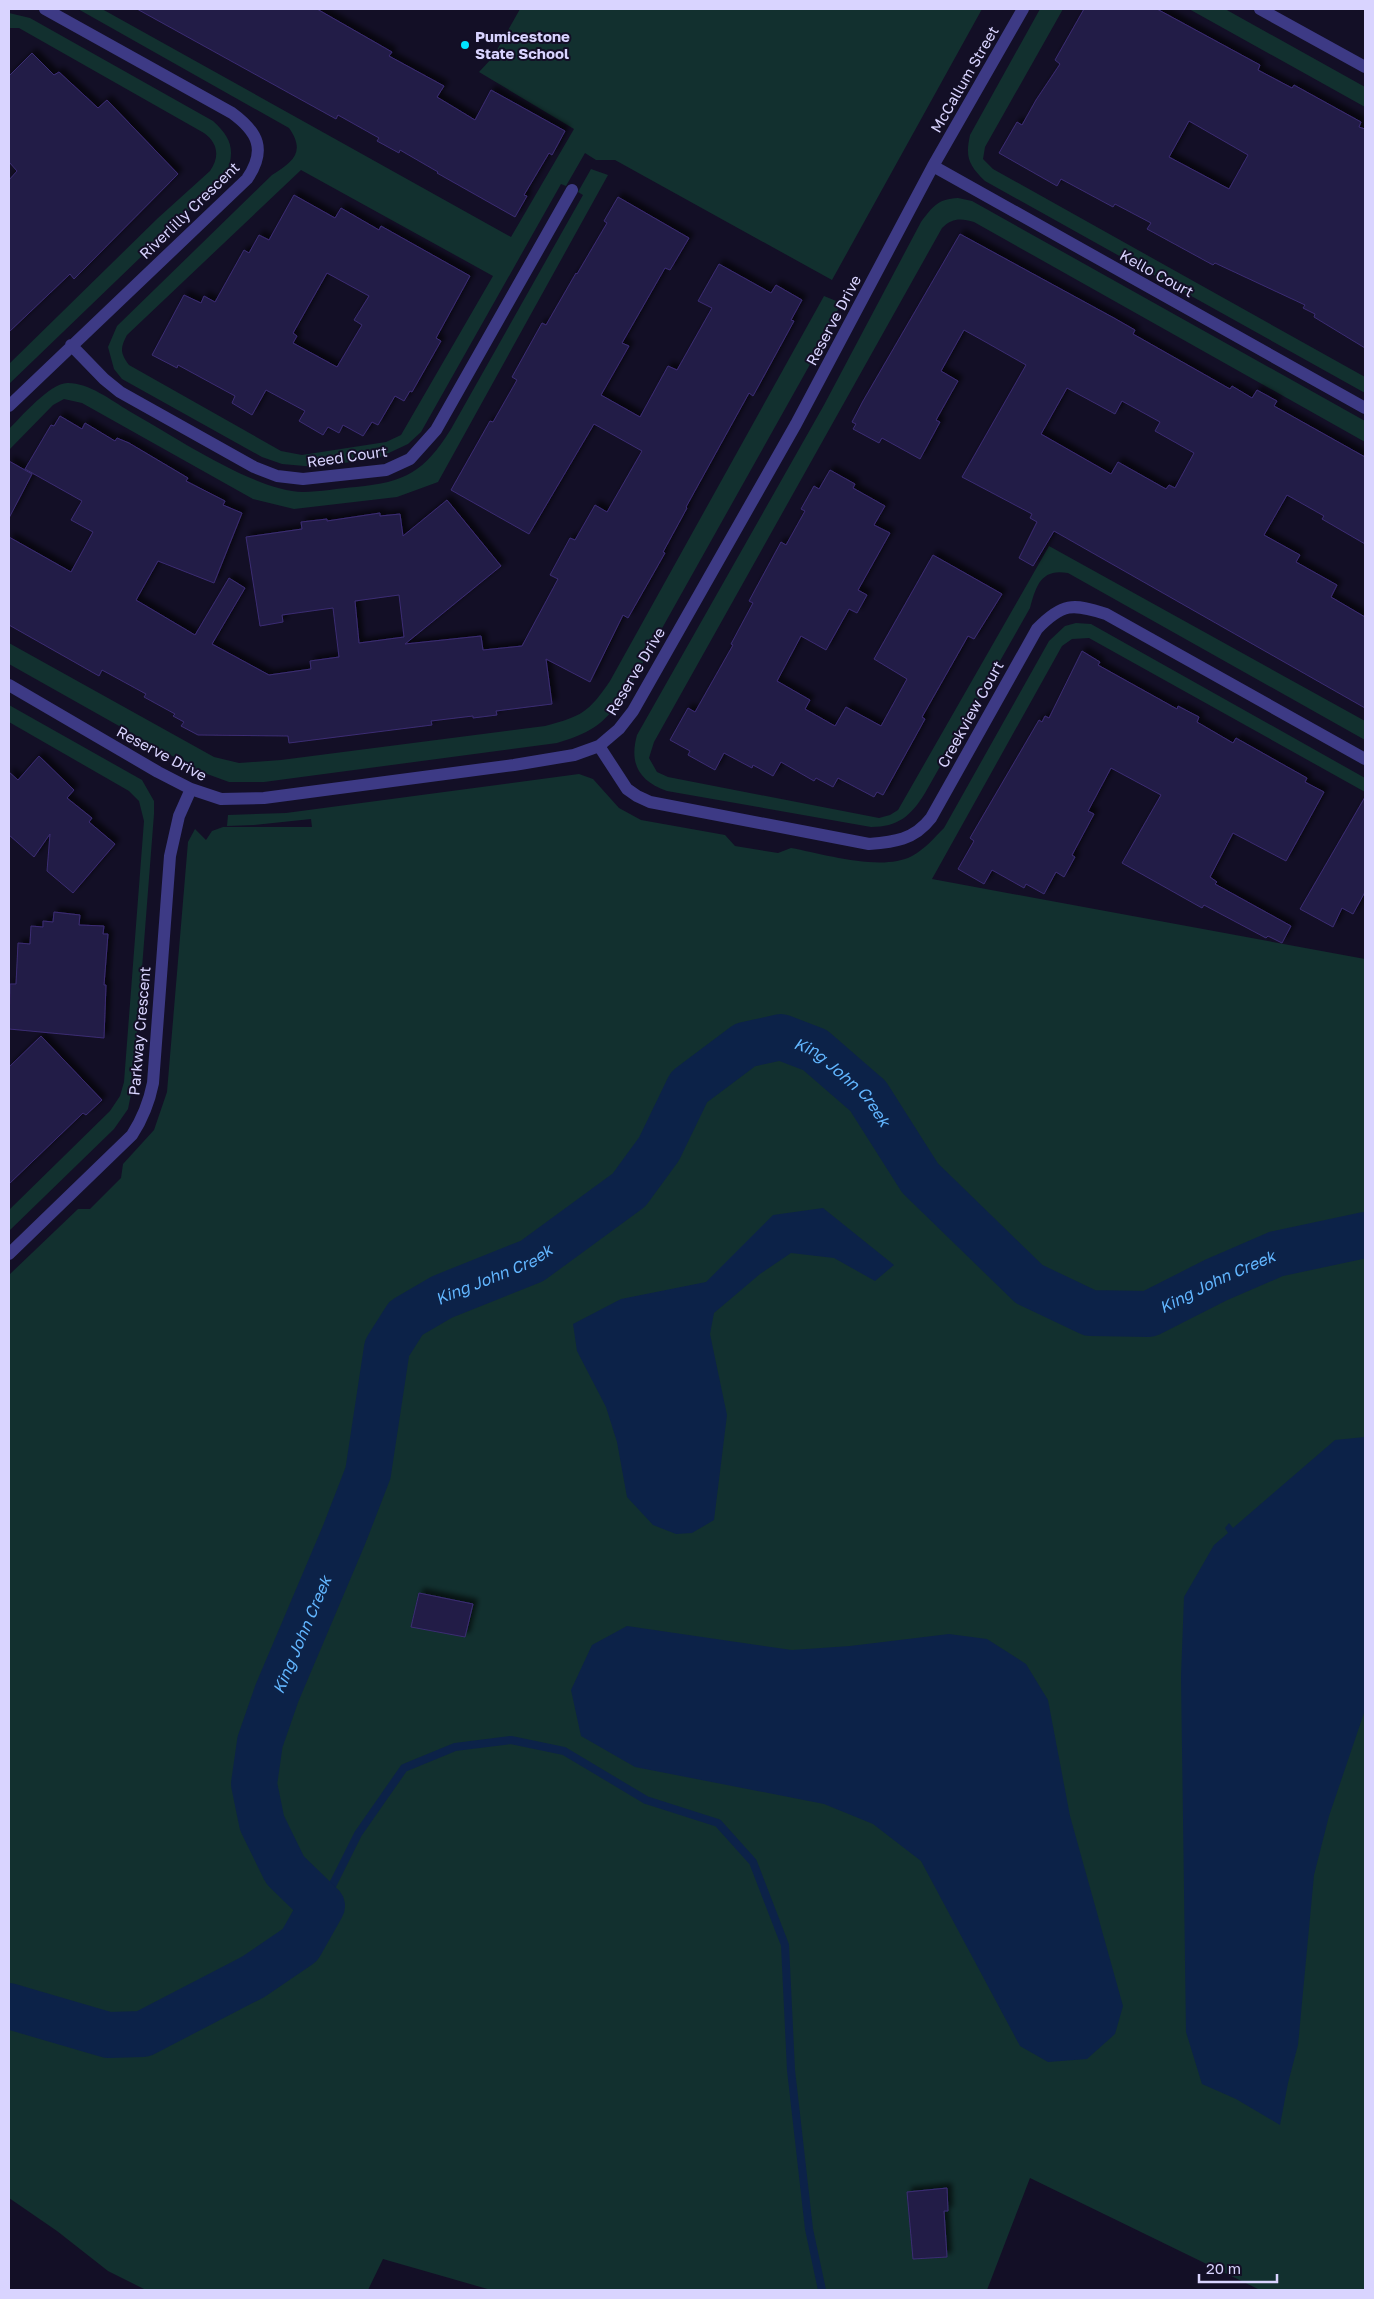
<svg xmlns="http://www.w3.org/2000/svg" width="1374" height="2299" viewBox="0 0 1374 2299" font-family="'Golos Text',sans-serif">
  <style>
    .green { fill: #12302f; fill-rule: evenodd }
    .water { fill: #0c2248 }
    .lines { fill: none; stroke-linecap: round; stroke-linejoin: round }
    .stream { stroke: #0c2248; stroke-width: 8 }
    .river { stroke: #0c2248; stroke-width: 46 }
    .building { fill: #241b47; stroke: #3b2d73; fill-rule: evenodd; filter: url(#shadow) }
    .street { stroke: #3d3a85; stroke-width: 12 }
    .poi-dot { fill: #00e5ff; stroke: #130f26; stroke-width: 2 }
    .labels { text-anchor: middle; dominant-baseline: central; stroke-width: 4; stroke-linejoin: round; paint-order: stroke }
    .poi-label { font-size: 15px; font-weight: bold; fill: #d9d4ff; stroke: #130f26; text-anchor: start }
    .street-label { font-size: 15px; fill: #d9d4ff; stroke: #130f26 }
    .water-label { font-size: 16px; font-style: italic; fill: #62b6ff; stroke: #130f26 }
  </style>
  <defs>
    <filter id="shadow"><feDropShadow dx="4.5" dy="-4.5" stdDeviation="2.5" flood-color="#0009"/></filter>
  </defs>
  <rect width="100%" height="100%" fill="#130f26"/>
  <!-- green -->
  <path class="green" d="M 78,9 L 102,9 L 511,237 L 574,129 L 479,72 L 493,57 L 520,9 L 982,9 L 832,280 L 615,160 L 596,160 L 585,153 L 566,186 L 561,184 L 421,432 L 408,444 L 378,458 L 316,467 L 282,464 L 262,457 L 122,379 L 114,369 L 108,347 L 117,326 L 272,175 C 293,162 306,152 289,128 ZM 301,170 L 493,276 L 401,435 L 386,442 L 302,455 L 281,451 L 129,365 C 120,353 120,348 127,335 Z
    M 1040,9 L 1063,9 L 985,147 L 983,159 L 993,169 L 1365,377 L 1365,393 L 985,181 C 969,165 965,158 970,135 Z
    M 1189,9 L 1225,9 L 1365,87 L 1365,107 Z
    M 9,13 L 30,18 L 213,121 C 232,138 236,152 225,176 L 9,384 L 9,364 L 158,218 L 210,171 C 220,157 218,143 204,133 L 19,28 L 9,28 Z
    M 591,169 L 608,175 L 438,482 L 397,497 L 294,509 L 253,499 L 82,403 L 64,399 L 53,405 L 9,450 L 9,429 C 21,417 51,382 68,383 C 89,383 111,400 129,411 C 172,435 256,492 303,492 C 320,492 339,488 356,487 C 406,482 424,472 451,429 L 583,195 L 578,192 Z
    M 958,198 L 972,201 L 1365,421 L 1365,442 L 974,222 C 961,218 952,218 942,228 L 654,742 L 649,758 L 657,772 L 668,777 L 879,818 L 890,815 L 898,810 L 1049,546 L 1365,721 L 1365,740 L 1068,573 C 1041,568 1036,586 1030,608 L 925,793 C 911,816 898,827 871,827 L 667,791 C 639,781 629,764 637,735 L 824,405 L 921,222 C 933,206 938,199 958,198 Z
    M 824,296 L 841,303 L 822,343 L 628,689 C 605,723 596,731 557,743 L 264,782 L 229,782 L 199,771 L 9,664 L 9,643 L 214,757 L 239,763 L 281,760 L 545,726 C 582,716 588,713 610,681 Z
    M 1076,623 L 1091,624 L 1365,778 L 1365,792 L 1089,638 L 1072,639 L 1062,646 L 932,879 L 1365,959 L 1365,2290 L 1260,2290 L 1030,2178 L 987,2290 L 491,2290 L 383,2259 L 368,2290 L 146,2290 L 108,2271 L 57,2231 L 9,2198 L 9,1275 L 78,1209 L 90,1209 L 121,1178 L 123,1164 L 154,1130 L 167,1092 L 188,842 L 195,829 L 206,840 L 212,831 L 223,827 L 312,827 L 311,819 L 254,825 L 227,826 L 228,815 L 286,813 L 579,774 L 593,779 L 619,808 L 641,820 L 725,835 L 735,846 L 778,853 L 791,848 C 824,854 882,872 912,856 C 925,849 934,838 944,828 L 1049,641 L 1065,626 Z
    M 9,705 L 142,780 L 154,801 L 154,814 L 133,1084 L 128,1109 L 114,1129 L 9,1231 L 9,1210 L 110,1111 L 120,1096 L 124,1082 L 144,821 L 139,801 L 129,791 L 9,722 Z"/>
  <!-- water -->
  <path class="water" d="M 823,1208 L 894,1265 L 875,1281 L 834,1258 L 791,1253 L 760,1274 L 714,1313 L 710,1334 L 727,1415 L 714,1520 L 692,1533 L 676,1534 L 653,1525 L 627,1497 L 617,1442 L 606,1407 L 577,1351 L 573,1324 L 621,1299 L 706,1282 L 773,1215 Z
    M 1365,1437 L 1365,1710 L 1329,1816 L 1314,1875 L 1298,2045 L 1288,2083 L 1280,2125 L 1236,2099 L 1202,2084 L 1186,2032 L 1181,1676 L 1184,1597 L 1214,1545 L 1228,1533 L 1225,1528 L 1229,1523 L 1233,1528 L 1335,1440 Z
    M 627,1626 L 792,1650 L 850,1646 L 949,1634 L 987,1639 L 1026,1664 L 1048,1700 L 1070,1816 L 1123,2006 L 1115,2034 L 1087,2059 L 1048,2062 L 1020,2046 L 921,1861 L 873,1824 L 824,1804 L 635,1767 L 581,1736 L 571,1690 L 592,1645 Z"/>
  <g class="lines">
    <!-- stream -->
    <path class="stream" d="M 322,1906 L 358,1834 L 404,1768 L 455,1747 L 511,1740 L 564,1751 L 646,1800 L 718,1823 L 753,1862 L 785,1945 L 791,2070 L 809,2229 L 822,2290"/>
    <!-- river -->
    <path class="river" id="s1" d="M 9,2006 L 108,2035 L 143,2034 L 253,1977 L 300,1945 L 322,1906 L 285,1870 L 262,1823 L 254,1784 L 260,1742 L 277,1693 L 344,1535 L 368,1473 L 387,1348 L 406,1318 L 442,1297 L 532,1261 L 629,1190 L 659,1149 L 689,1087 L 745,1045 L 781,1037 L 815,1050 L 868,1096 L 920,1178 L 1029,1284 L 1090,1313 L 1149,1314 L 1216,1280 L 1276,1254 L 1365,1235"/>
  </g>
  <!-- building -->
  <path class="building" d="M 137,9 L 317,9 L 392,52 L 389,56 L 444,86 L 437,97 L 475,120 L 491,90 L 565,131 L 552,155 L 549,153 L 524,195 L 527,196 L 515,217 L 437,173 L 438,172 L 400,150 L 399,153 L 377,141 L 379,138 L 338,115 L 336,119 Z
    M 1084,9 L 1157,9 L 1260,65 L 1258,70 L 1292,88 L 1294,85 L 1361,122 L 1359,127 L 1365,129 L 1365,348 L 1314,317 L 1315,314 L 1303,308 L 1305,305 L 1215,263 L 1213,265 L 1147,229 L 1151,223 L 1115,204 L 1113,207 L 1061,179 L 1057,186 L 999,153 L 1017,122 L 1022,125 L 1036,100 L 1060,64 L 1055,60 ZM 1189,121 L 1248,155 L 1229,189 L 1169,157 Z
    M 32,53 L 54,75 L 59,72 L 98,108 L 107,100 L 178,174 L 74,279 L 70,274 L 9,332 L 9,180 L 17,171 L 9,162 L 9,76 Z
    M 294,195 L 335,218 L 341,208 L 379,230 L 381,226 L 470,276 L 436,338 L 441,341 L 412,392 L 410,391 L 404,401 L 395,396 L 378,425 L 372,422 L 363,436 L 343,425 L 339,433 L 328,427 L 323,435 L 299,421 L 305,411 L 266,390 L 252,415 L 232,403 L 235,396 L 178,365 L 177,368 L 152,355 L 184,295 L 201,303 L 204,296 L 215,302 L 244,250 L 249,253 L 259,235 L 269,240 ZM 327,273 L 369,296 L 354,320 L 362,325 L 337,367 L 293,343 L 297,336 L 293,333 Z
    M 618,197 L 689,238 L 670,270 L 665,268 L 622,343 L 629,346 L 601,395 L 640,417 L 668,366 L 677,370 L 712,308 L 698,301 L 719,264 L 771,293 L 776,285 L 802,300 L 791,320 L 794,321 L 753,396 L 749,393 L 686,507 L 687,508 L 663,552 L 665,553 L 628,618 L 623,615 L 590,682 L 546,659 L 552,704 L 496,711 L 497,715 L 473,718 L 473,716 L 431,721 L 432,725 L 289,743 L 288,736 L 198,735 L 181,726 L 184,722 L 173,716 L 175,714 L 144,697 L 146,694 L 102,670 L 99,676 L 9,625 L 9,537 L 71,572 L 93,532 L 71,520 L 82,501 L 25,469 L 51,425 L 54,426 L 60,416 L 82,429 L 85,423 L 115,441 L 117,438 L 129,443 L 188,478 L 186,481 L 225,501 L 223,505 L 242,513 L 214,583 L 158,561 L 136,600 L 195,635 L 229,578 L 245,588 L 212,644 L 269,675 L 311,669 L 310,661 L 339,657 L 333,608 L 282,615 L 283,622 L 260,626 L 246,537 L 302,529 L 301,522 L 327,519 L 327,521 L 380,513 L 380,516 L 400,514 L 403,536 L 447,500 L 501,566 L 405,644 L 481,636 L 483,650 L 522,646 L 558,579 L 550,575 L 570,538 L 575,540 L 595,505 L 607,512 L 642,451 L 594,424 L 529,534 L 451,490 L 490,421 L 493,422 L 517,380 L 512,377 L 542,323 L 546,325 L 576,273 L 577,274 L 607,223 L 604,221 ZM 399,595 L 404,637 L 359,643 L 355,601 Z
    M 960,234 L 1114,318 L 1135,330 L 1133,334 L 1230,389 L 1232,386 L 1252,398 L 1257,390 L 1277,401 L 1274,406 L 1365,457 L 1365,544 L 1322,519 L 1324,516 L 1287,495 L 1264,535 L 1300,555 L 1296,562 L 1337,585 L 1331,597 L 1365,617 L 1365,708 L 1054,531 L 1033,566 L 1019,558 L 1037,522 L 1030,518 L 1032,514 L 962,477 L 1026,365 L 982,340 L 964,330 L 941,371 L 958,381 L 936,420 L 940,422 L 920,459 L 882,438 L 879,443 L 853,429 L 856,424 L 852,422 L 863,401 ZM 1067,388 L 1115,414 L 1122,401 L 1160,422 L 1155,431 L 1194,453 L 1175,488 L 1169,485 L 1166,489 L 1118,462 L 1111,474 L 1041,434 Z
    M 9,461 L 32,474 L 9,518 Z
    M 830,470 L 855,484 L 853,488 L 885,506 L 874,525 L 890,533 L 858,590 L 867,595 L 857,613 L 849,609 L 826,650 L 801,636 L 777,681 L 810,700 L 805,709 L 835,726 L 846,707 L 881,726 L 907,679 L 874,659 L 933,555 L 1002,594 L 974,639 L 968,636 L 922,717 L 925,719 L 883,795 L 877,792 L 874,797 L 838,778 L 833,787 L 816,778 L 814,781 L 781,762 L 773,776 L 753,765 L 752,768 L 724,753 L 715,770 L 688,755 L 690,751 L 670,740 L 688,708 L 695,712 L 733,645 L 731,644 L 753,603 L 749,601 L 781,542 L 786,545 L 805,511 L 801,509 L 814,486 L 819,489 Z
    M 1082,651 L 1100,662 L 1098,665 L 1177,709 L 1178,706 L 1199,717 L 1197,722 L 1233,743 L 1236,738 L 1307,778 L 1305,782 L 1324,792 L 1286,861 L 1233,833 L 1210,877 L 1217,882 L 1215,884 L 1291,926 L 1282,943 L 1268,936 L 1266,938 L 1204,905 L 1202,908 L 1122,863 L 1161,795 L 1111,768 L 1088,811 L 1094,814 L 1072,855 L 1075,857 L 1064,877 L 1056,872 L 1044,894 L 1026,884 L 1024,888 L 992,870 L 984,884 L 958,869 L 974,841 L 970,838 L 1039,720 L 1042,722 L 1045,716 L 1049,718 Z
    M 39,756 L 74,790 L 67,798 L 92,818 L 89,822 L 115,844 L 73,893 L 47,871 L 50,834 L 34,857 L 9,835 L 9,772 L 18,780 Z
    M 1365,797 L 1365,892 L 1353,914 L 1342,908 L 1333,927 L 1300,909 Z
    M 54,912 L 80,915 L 79,925 L 104,926 L 103,934 L 108,934 L 104,985 L 106,985 L 104,1038 L 9,1029 L 10,984 L 16,984 L 18,943 L 30,944 L 31,926 L 43,927 L 43,921 L 53,922 Z
    M 41,1036 L 102,1100 L 86,1115 L 83,1113 L 9,1184 L 9,1067 Z
    M 419,1593 L 473,1604 L 465,1637 L 411,1627 Z
    M 947,2188 L 948,2211 L 944,2211 L 947,2257 L 913,2259 L 907,2192 Z"/>
  <g class="lines">
    <!-- street -->
    <path class="street" d="M 1260,9 L 1365,67
      M 933,166 L 1365,408
      M 71,345 L 104,379 L 120,392 L 254,467 L 277,476 L 303,479 L 386,470 L 410,459 L 436,430 L 572,190
      M 9,406 L 247,179 C 267,150 258,132 232,113 L 45,9
      M 9,685 L 158,772 L 191,789 L 221,799 L 264,798 L 514,765 L 574,755 L 599,746 L 619,729 L 633,711 L 796,424 L 933,166 L 1023,9
      M 599,746 L 627,789 L 637,796 L 650,802 L 869,844 C 894,842 914,840 931,818 L 1037,629 C 1062,603 1073,603 1106,614 L 1365,759
      M 9,1254 L 132,1135 C 143,1118 149,1103 153,1083 L 170,856 L 179,816 L 191,789"/>
  </g>
  <!-- markers -->
  <circle class="poi-dot" cx="465" cy="45" r="5"/>
  <g class="labels">
    <!-- poi labels -->
    <g class="poi-label">
      <text x="475" y="36">Pumicestone<tspan x="475" dy="17">State School</tspan></text>
    </g>
    <!-- street labels -->
    <g class="street-label">
      <text transform="translate(964 79) rotate(-60)">McCallum Street</text>
      <text transform="translate(189 210) rotate(-44)">Riverlilly Crescent</text>
      <text transform="translate(1157 273) rotate(29)">Kello Court</text>
      <text transform="translate(833 320) rotate(-62)">Reserve Drive</text>
      <text transform="translate(347 456) rotate(-8)">Reed Court</text>
      <text transform="translate(635 671) rotate(-59)">Reserve Drive</text>
      <text transform="translate(970 714) rotate(-61)">Creekview Court</text>
      <text transform="translate(162 753) rotate(28)">Reserve Drive</text>
      <text transform="translate(139 1031) rotate(-85)">Parkway Crescent</text>
    </g>
    <!-- water labels -->
    <g class="water-label">
      <text stroke="none"><textPath href="#s1" startOffset="1565">King John Creek</textPath></text>
      <text stroke="none"><textPath href="#s1" startOffset="1100">King John Creek</textPath></text>
      <text stroke="none"><textPath href="#s1" startOffset="2045">King John Creek</textPath></text>
      <text stroke="none"><textPath href="#s1" startOffset="665">King John Creek</textPath></text>
    </g>
  </g>
  <!-- border -->
  <rect width="1374" height="2299" fill="none" stroke="#d9d4ff" stroke-width="20"/>
  <!-- scale -->
  <path d="M1199 2274v8h78v-8" fill="none" stroke="#d9d4ff" stroke-width="2.5"/>
  <text x="1206" y="2274" font-size="15" fill="#d9d4ff" stroke="#130f26" stroke-width="4" paint-order="stroke">20 m</text>
</svg>
